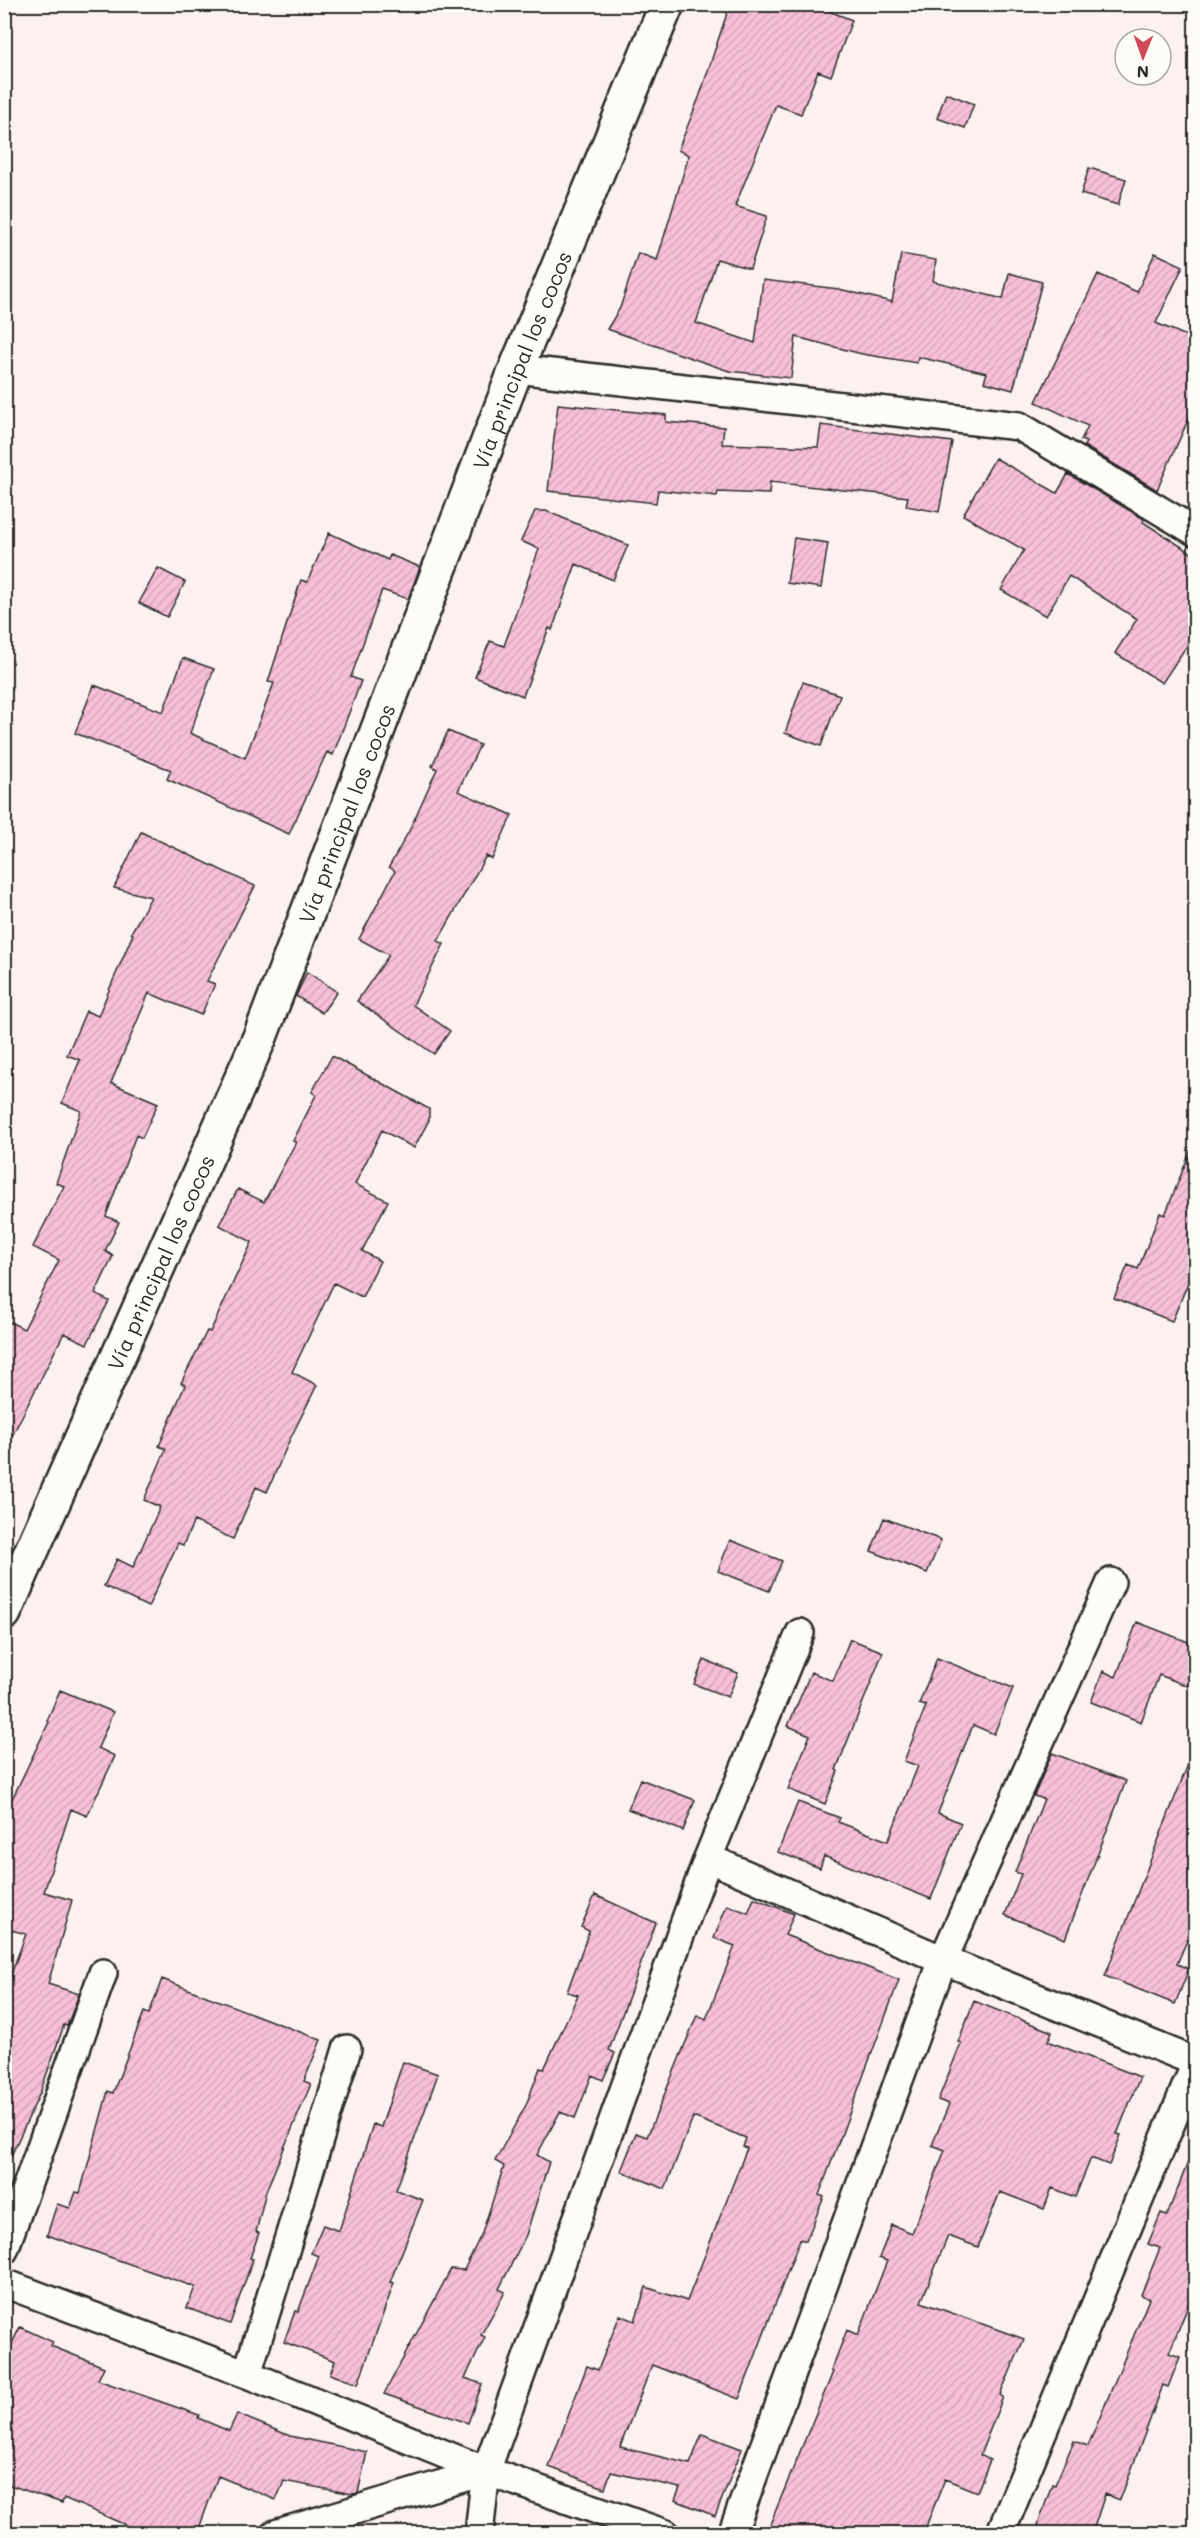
<svg xmlns="http://www.w3.org/2000/svg" width="1200" height="2538" viewBox="0 0 1200 2538" font-family="Mali,sans-serif">
  <style>
    .building { fill: url(#building-hatch); stroke: #2b2b2b; stroke-width: 1.5 }
    .lines { fill: none; stroke-linecap: round; stroke-linejoin: round }
    .minor-casing { stroke: #2b2b2b; stroke-width: 32 }
    .tertiary-casing { stroke: #2b2b2b; stroke-width: 38 }
    .minor { stroke: #fdfcf7; stroke-width: 27 }
    .tertiary { stroke: #fdfcf7; stroke-width: 33 }
    .labels { text-anchor: middle; dominant-baseline: central; stroke-width: 4.5; stroke-linejoin: round; paint-order: stroke }
    .street-label { font-size: 21px; fill: #2b2b2b; stroke: #fdfcf7 }
  </style>
  <defs>
    <pattern id="building-hatch" width="6" height="6" patternUnits="userSpaceOnUse" patternTransform="scale(1.5)"><rect width="6" height="6" fill="#f7c0d8"/><path d="M-1 1l2-2M0 6l6-6M5 7l2-2" fill="none" stroke="#d4a5ba"/></pattern>
  </defs>
  <rect width="100%" height="100%" fill="#fcf0f1"/>
  <filter id="ink" filterUnits="userSpaceOnUse"><feTurbulence type="fractalNoise" baseFrequency=".0167" numOctaves="2"/><feDisplacementMap in="SourceGraphic" scale="12" xChannelSelector="R" yChannelSelector="G"/><feConvolveMatrix kernelMatrix="1 2 1 2 8 2 1 2 1" color-interpolation-filters="sRGB"/></filter>
  <g filter="url(#ink)">
    <!-- building -->
    <path class="building" d="M 730,4 L 811,4 L 852,20 L 831,76 L 818,71 L 801,114 L 776,105 L 735,206 L 767,216 L 750,269 L 717,259 L 696,323 L 755,343 L 763,280 L 839,289 L 892,302 L 901,254 L 936,260 L 933,281 L 1003,299 L 1009,273 L 1042,282 L 1013,390 L 984,382 L 987,373 L 918,357 L 917,363 L 862,354 L 796,337 L 791,378 L 729,371 L 607,329 L 620,308 L 638,253 L 657,260 L 689,155 L 678,150 L 700,95 Z
      M 946,93 L 974,104 L 965,128 L 937,118 Z
      M 1089,168 L 1126,179 L 1118,205 L 1081,194 Z
      M 1155,253 L 1183,266 L 1156,323 L 1196,340 L 1196,402 L 1157,490 L 1084,446 L 1086,442 L 1081,440 L 1088,426 L 1036,402 L 1098,274 L 1137,292 Z
      M 558,404 L 666,415 L 666,422 L 724,427 L 722,444 L 818,447 L 821,425 L 952,442 L 939,512 L 906,506 L 908,497 L 770,482 L 769,494 L 718,492 L 717,496 L 658,490 L 656,503 L 548,491 Z
      M 995,458 L 1057,493 L 1068,474 L 1144,519 L 1143,522 L 1196,556 L 1196,632 L 1162,683 L 1115,653 L 1137,619 L 1069,576 L 1046,616 L 1001,590 L 1024,550 L 963,515 Z
      M 535,511 L 546,511 L 628,545 L 613,580 L 576,564 L 552,630 L 549,628 L 523,696 L 475,677 L 490,641 L 504,646 L 539,549 L 521,541 Z
      M 329,533 L 388,560 L 390,555 L 420,567 L 408,599 L 382,590 L 351,677 L 361,681 L 333,755 L 327,752 L 289,834 L 167,779 L 171,770 L 75,733 L 94,685 L 163,712 L 183,658 L 214,669 L 190,733 L 245,758 L 274,683 L 268,682 L 301,580 L 307,582 Z
      M 794,538 L 828,543 L 821,588 L 787,583 Z
      M 158,568 L 185,582 L 167,617 L 139,603 Z
      M 803,682 L 840,695 L 821,746 L 785,733 Z
      M 448,731 L 480,745 L 458,791 L 512,815 L 492,859 L 486,856 L 438,941 L 444,944 L 413,1005 L 450,1031 L 434,1054 L 357,1001 L 389,955 L 359,939 L 395,871 L 389,867 L 409,831 L 437,769 L 432,766 Z
      M 141,832 L 255,886 L 207,981 L 215,984 L 201,1015 L 149,993 L 111,1083 L 158,1103 L 142,1138 L 136,1135 L 106,1216 L 119,1222 L 105,1251 L 113,1256 L 95,1294 L 109,1301 L 87,1344 L 64,1333 L 4,1452 L 4,1319 L 24,1329 L 59,1260 L 33,1247 L 64,1186 L 56,1183 L 81,1111 L 62,1103 L 80,1060 L 67,1055 L 86,1011 L 98,1016 L 133,934 L 131,933 L 151,897 L 114,888 Z
      M 307,972 L 337,992 L 322,1013 L 296,996 Z
      M 332,1056 L 429,1109 L 429,1120 L 414,1148 L 382,1130 L 355,1184 L 388,1201 L 362,1251 L 380,1261 L 362,1297 L 334,1283 L 292,1372 L 317,1385 L 290,1439 L 267,1492 L 256,1487 L 233,1539 L 194,1521 L 183,1545 L 178,1543 L 148,1607 L 104,1586 L 117,1559 L 133,1567 L 160,1507 L 144,1500 L 166,1449 L 159,1446 L 185,1385 L 181,1383 L 207,1331 L 210,1332 L 252,1242 L 219,1225 L 238,1189 L 264,1202 L 296,1142 L 293,1141 L 316,1095 L 312,1092 Z
      M 1194,1142 L 1196,1264 L 1172,1321 L 1114,1298 L 1128,1265 L 1138,1269 L 1160,1213 L 1165,1215 Z
      M 884,1518 L 941,1540 L 927,1573 L 871,1551 Z
      M 730,1540 L 782,1561 L 769,1591 L 718,1571 Z
      M 1137,1622 L 1196,1645 L 1196,1668 L 1188,1686 L 1159,1675 L 1141,1722 L 1091,1702 L 1103,1671 L 1116,1677 Z
      M 850,1639 L 883,1652 L 836,1770 L 838,1771 L 825,1804 L 788,1789 L 810,1735 L 788,1726 L 811,1672 L 833,1681 Z
      M 937,1658 L 1013,1688 L 994,1734 L 973,1725 L 938,1813 L 961,1823 L 931,1899 L 824,1856 L 820,1868 L 778,1852 L 798,1802 L 840,1818 L 838,1822 L 888,1841 L 918,1766 L 904,1761 L 926,1706 L 919,1704 Z
      M 704,1660 L 738,1673 L 728,1697 L 694,1684 Z
      M 60,1690 L 113,1712 L 98,1748 L 115,1756 L 87,1816 L 71,1809 L 44,1892 L 72,1900 L 48,1984 L 79,1994 L 67,2026 L 64,2025 L 40,2093 L 4,2171 L 4,1993 L 26,1934 L 4,1928 L 4,1816 L 49,1722 L 47,1721 Z
      M 1194,1749 L 1196,1750 L 1196,1919 L 1177,1964 L 1189,1969 L 1175,2004 L 1105,1976 Z
      M 1052,1753 L 1126,1781 L 1065,1939 L 1005,1915 L 1021,1874 L 1015,1872 L 1044,1799 L 1034,1796 Z
      M 640,1779 L 695,1800 L 683,1831 L 628,1809 Z
      M 595,1895 L 656,1923 L 609,2050 L 615,2053 L 603,2080 L 592,2075 L 575,2118 L 560,2112 L 537,2155 L 549,2162 L 526,2235 L 499,2289 L 505,2292 L 481,2335 L 485,2337 L 465,2378 L 482,2384 L 468,2423 L 384,2394 L 451,2269 L 464,2270 L 482,2233 L 504,2166 L 495,2161 L 526,2105 L 540,2068 L 544,2069 L 578,1995 L 567,1992 L 589,1931 L 581,1927 Z
      M 754,1898 L 794,1914 L 785,1935 L 899,1980 L 819,2195 L 824,2197 L 806,2241 L 800,2239 L 739,2399 L 652,2365 L 620,2447 L 690,2464 L 702,2434 L 742,2449 L 715,2516 L 675,2500 L 680,2488 L 611,2472 L 605,2488 L 549,2467 L 587,2366 L 598,2370 L 620,2315 L 635,2321 L 646,2287 L 687,2301 L 747,2148 L 743,2147 L 746,2138 L 693,2117 L 665,2189 L 621,2171 L 636,2133 L 647,2137 L 697,2015 L 706,2019 L 735,1946 L 714,1938 L 727,1905 L 748,1913 Z
      M 162,1979 L 321,2040 L 304,2081 L 311,2084 L 266,2191 L 256,2232 L 259,2233 L 250,2258 L 253,2259 L 230,2324 L 187,2308 L 195,2287 L 47,2235 L 57,2204 L 70,2208 L 76,2192 L 80,2193 L 108,2091 L 113,2093 L 144,2012 L 149,2014 Z
      M 974,2001 L 1052,2032 L 1048,2041 L 1140,2077 L 1117,2134 L 1121,2135 L 1109,2165 L 1091,2158 L 1075,2197 L 1052,2188 L 1044,2209 L 1000,2192 L 978,2247 L 948,2236 L 921,2302 L 1024,2339 L 1000,2395 L 1003,2397 L 980,2455 L 990,2460 L 977,2492 L 945,2479 L 923,2534 L 766,2534 L 833,2372 L 831,2371 L 847,2330 L 858,2335 L 887,2261 L 879,2258 L 892,2225 L 912,2233 L 945,2150 L 932,2145 L 949,2104 L 938,2100 L 961,2043 L 958,2042 Z
      M 403,2062 L 438,2074 L 396,2190 L 423,2200 L 390,2282 L 394,2283 L 358,2384 L 330,2374 L 335,2361 L 284,2342 L 295,2311 L 298,2312 L 319,2256 L 311,2253 L 323,2225 L 339,2231 L 373,2124 L 381,2127 Z
      M 1194,2147 L 1196,2286 L 1169,2353 L 1180,2357 L 1168,2387 L 1163,2385 L 1120,2500 L 1105,2494 L 1092,2534 L 1035,2534 L 1052,2484 L 1055,2485 L 1074,2441 L 1088,2446 L 1149,2299 L 1141,2295 L 1160,2248 L 1148,2244 L 1161,2213 L 1167,2215 Z
      M 20,2327 L 53,2342 L 51,2346 L 104,2367 L 98,2380 L 199,2415 L 198,2418 L 229,2431 L 237,2414 L 290,2436 L 367,2452 L 358,2493 L 352,2494 L 284,2481 L 276,2500 L 218,2476 L 197,2534 L 146,2534 L 64,2498 L 62,2503 L 4,2483 L 4,2360 Z"/>
    <g class="lines">
      <defs>
        <path id="minor" d="M 516,369 L 1019,426 L 1196,532
          M 708,1858 L 943,1960 L 1196,2062
          M 4,2250 L 103,1973
          M 4,2283 L 247,2374 L 486,2471 L 666,2534
          M 247,2374 L 347,2049
          M 275,2534 L 486,2471
          M 479,2534 L 486,2471 L 708,1858 L 800,1633
          M 732,2534 L 943,1960 L 1111,1582
          M 1000,2534 L 1196,2063"/>
        <g id="tertiary">
          <path id="s1" d="M 4,1613 L 260,1037 L 516,369 L 667,4"/>
        </g>
      </defs>
      <!-- minor casing -->
      <use href="#minor" class="minor-casing"/>
      <!-- tertiary casing -->
      <use href="#tertiary" class="tertiary-casing"/>
      <!-- minor -->
      <use href="#minor" class="minor"/>
      <!-- tertiary -->
      <use href="#tertiary" class="tertiary"/>
    </g>
  </g>
  <g class="labels">
    <!-- street labels -->
    <g class="street-label">
      <text stroke="none"><textPath href="#s1" startOffset="1356">Vía principal los cocos</textPath></text>
      <text stroke="none"><textPath href="#s1" startOffset="870">Vía principal los cocos</textPath></text>
      <text stroke="none"><textPath href="#s1" startOffset="384">Vía principal los cocos</textPath></text>
    </g>
  </g>
  <!-- margin -->
  <rect width="1200" height="2538" fill="none" stroke="#fdfcf7" stroke-width="24"/>
  <rect x="12" y="12" width="1176" height="2514" fill="none" stroke="#2b2b2b" stroke-width="2" filter="url(#ink)"/>
  <!-- north arrow -->
  <g transform="translate(1143 57) rotate(181)"><circle r="28" fill="#fdfcf7" stroke="#a9a8a5" stroke-width="1.5"/>
  <path d="M0-4.5L10 22L0 15L-10 22Z" fill="#d1495b"/>
  <text y="-9" font-size="16" font-weight="bold" text-anchor="middle" fill="#2b2b2b">N</text>
  </g>
</svg>
